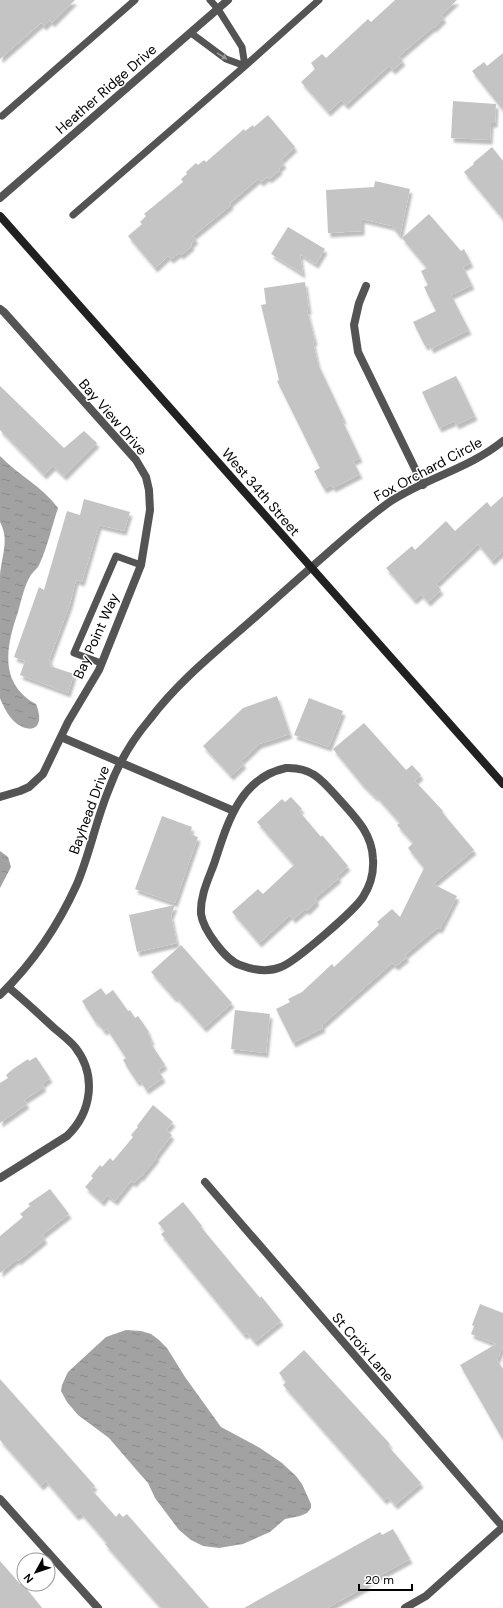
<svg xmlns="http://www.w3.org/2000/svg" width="503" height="1608" viewBox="0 0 503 1608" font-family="'DM Sans',sans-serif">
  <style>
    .water { fill: url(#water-ripples) }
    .building { fill: #c4c4c4; filter: url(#shadow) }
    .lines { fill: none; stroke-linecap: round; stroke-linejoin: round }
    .lane { stroke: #545454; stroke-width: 7 }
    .street { stroke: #545454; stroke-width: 8 }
    .secondary { stroke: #212121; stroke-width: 8 }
    .oneway { fill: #989898 }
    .labels { text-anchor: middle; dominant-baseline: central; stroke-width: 3; stroke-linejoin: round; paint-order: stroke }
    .street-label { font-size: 14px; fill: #000; stroke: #fff }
  </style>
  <defs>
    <pattern id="water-ripples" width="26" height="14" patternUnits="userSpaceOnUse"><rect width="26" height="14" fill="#a2a2a2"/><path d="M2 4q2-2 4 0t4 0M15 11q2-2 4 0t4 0" fill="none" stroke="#8a8a8a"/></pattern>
    <filter id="shadow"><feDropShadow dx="2.5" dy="4.5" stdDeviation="1" flood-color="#0004"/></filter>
  </defs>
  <rect width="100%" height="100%" fill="#fff"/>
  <!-- water -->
  <path class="water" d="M 0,456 C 18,475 43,487 58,508 C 52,526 48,545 40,563 C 38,569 32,572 29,578 C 24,588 21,601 18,612 C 5,649 0,684 36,704 C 49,736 19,736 5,709 C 3,705 1,701 0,698 C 0,685 0,670 0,658 C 0,631 0,603 0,576 C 1,557 10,540 0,522 Z
    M 0,851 L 8,857 L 11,867 L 0,888 Z
    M 126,1330 L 141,1331 L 151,1334 L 159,1340 L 167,1348 L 185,1377 L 221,1427 L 260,1448 L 282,1463 L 296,1476 L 302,1484 L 311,1504 L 311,1508 L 307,1513 L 300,1516 L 285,1519 L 270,1532 L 243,1544 L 219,1548 L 203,1546 L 191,1540 L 179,1530 L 155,1498 L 148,1483 L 140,1474 L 109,1438 L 78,1415 L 67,1402 L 61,1391 L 62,1385 L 68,1372 L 106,1337 Z"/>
  <!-- building -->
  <path class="building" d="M 0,0 L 75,0 L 52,23 L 50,20 L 44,26 L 41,23 L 0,59 Z
    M 395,0 L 457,0 L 441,15 L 444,18 L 434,28 L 433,27 L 399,56 L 403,61 L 393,70 L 389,66 L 346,105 L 341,100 L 328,112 L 301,82 L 315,69 L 311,63 L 322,54 L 326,58 L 368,19 L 371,22 Z
    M 503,53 L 503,110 L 472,71 L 484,62 L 487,66 Z
    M 453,101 L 496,104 L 495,123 L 491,123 L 490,140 L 451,138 Z
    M 268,115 L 295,147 L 281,160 L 284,164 L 279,168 L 280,170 L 269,179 L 267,177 L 261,182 L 258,179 L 230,203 L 231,205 L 193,236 L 196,239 L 191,244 L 192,246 L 181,255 L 179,253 L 171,259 L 168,256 L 155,268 L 128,236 L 142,224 L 140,222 L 146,216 L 144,214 L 183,182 L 181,179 L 187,174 L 186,172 L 196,163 L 198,165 L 204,160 L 206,162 L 244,129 L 245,131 L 253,125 L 254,127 Z
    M 492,147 L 503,161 L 503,219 L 464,172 L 474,164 L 473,163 Z
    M 375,181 L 410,189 L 400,236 L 392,226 L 362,219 L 362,231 L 328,233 L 326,190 L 374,187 Z
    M 429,214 L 461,251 L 464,249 L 471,263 L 463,267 L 472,285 L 451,295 L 469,330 L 431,349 L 429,344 L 425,346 L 413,322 L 436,311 L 424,287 L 428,285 L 421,271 L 427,268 L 402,238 Z
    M 288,227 L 325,249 L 316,264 L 300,254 L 303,274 L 271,254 Z
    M 305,282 L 309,310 L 307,310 L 315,341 L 313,342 L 318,364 L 344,419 L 342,420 L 360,458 L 353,461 L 360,474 L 333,488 L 332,485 L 324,489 L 314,471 L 320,468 L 277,381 L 279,380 L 261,305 L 266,304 L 264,288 Z
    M 456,376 L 475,416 L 456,425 L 455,421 L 439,428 L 422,392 Z
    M 0,386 L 64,448 L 84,431 L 97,443 L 64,476 L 53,466 L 44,475 L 0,430 Z
    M 503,496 L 503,551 L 492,561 L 478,544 L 436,584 L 441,590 L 428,602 L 421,594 L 414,600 L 386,568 L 412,546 L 415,550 L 446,521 L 455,531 L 487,502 L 491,507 Z
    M 84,499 L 130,512 L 124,531 L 99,525 L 82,582 L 76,580 L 70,604 L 49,660 L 51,661 L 50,666 L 74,674 L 68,693 L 20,675 L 25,661 L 14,657 L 39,587 L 44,590 L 67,511 L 80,515 Z
    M 277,696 L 290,734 L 259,744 L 241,761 L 244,764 L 231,776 L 203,746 L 243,708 Z
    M 309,698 L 343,711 L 329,747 L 294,735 Z
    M 364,723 L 406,770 L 412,765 L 421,775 L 415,781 L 443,811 L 442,812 L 474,850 L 433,884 L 457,896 L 440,929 L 437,928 L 405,955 L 407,957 L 396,966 L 392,963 L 322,1025 L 323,1028 L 293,1043 L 276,1009 L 290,1002 L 288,999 L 302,992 L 332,964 L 334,967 L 379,925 L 377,922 L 392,909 L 400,917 L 424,868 L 408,848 L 413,843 L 397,825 L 400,823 L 376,796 L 375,797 L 361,783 L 333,749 Z
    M 291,797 L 302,809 L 299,811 L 321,837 L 322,835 L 348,866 L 337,876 L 339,878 L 315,898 L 317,901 L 307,911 L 305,909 L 293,919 L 290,915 L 259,943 L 232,912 L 258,889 L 263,894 L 294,865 L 257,822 L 282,799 L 285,802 Z
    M 162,816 L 192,827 L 190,834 L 198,837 L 175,903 L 135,889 Z
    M 175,905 L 171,915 L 177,943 L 137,952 L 129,915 Z
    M 181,945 L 232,1003 L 204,1028 L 176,997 L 174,998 L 151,972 Z
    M 101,988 L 106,995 L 113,990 L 128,1011 L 130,1010 L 135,1018 L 138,1016 L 149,1032 L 148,1033 L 152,1040 L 150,1042 L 165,1065 L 158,1070 L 163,1078 L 146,1090 L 140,1080 L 137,1082 L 129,1070 L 123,1060 L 126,1058 L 107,1029 L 104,1031 L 97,1022 L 96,1023 L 82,1001 Z
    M 235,1010 L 270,1014 L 266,1053 L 231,1049 Z
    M 36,1057 L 50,1078 L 42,1084 L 44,1087 L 24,1100 L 27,1104 L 0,1123 L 0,1083 L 8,1078 L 6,1075 L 13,1069 L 28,1059 L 29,1061 Z
    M 153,1105 L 173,1122 L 166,1130 L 172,1135 L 156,1156 L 157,1157 L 141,1177 L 140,1176 L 134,1183 L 131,1181 L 115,1201 L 107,1195 L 102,1202 L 85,1187 L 93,1178 L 91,1176 L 100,1165 L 102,1167 L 110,1158 L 113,1161 L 133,1137 L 131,1135 L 138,1127 L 137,1126 Z
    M 50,1189 L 69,1214 L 42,1235 L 45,1239 L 38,1245 L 18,1261 L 17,1259 L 0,1273 L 0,1236 L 23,1217 L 20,1214 L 30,1206 L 28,1204 Z
    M 183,1202 L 202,1226 L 201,1227 L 260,1298 L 261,1296 L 281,1321 L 255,1342 L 247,1333 L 244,1335 L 161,1234 L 165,1231 L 158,1223 Z
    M 480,1304 L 503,1313 L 503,1346 L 497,1360 L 503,1369 L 503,1440 L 460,1365 L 496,1344 L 471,1334 L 474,1326 L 472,1325 Z
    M 304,1350 L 390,1444 L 388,1446 L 421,1483 L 395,1505 L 388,1497 L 384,1500 L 283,1385 L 286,1382 L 279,1373 Z
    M 0,1379 L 95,1486 L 91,1489 L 116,1517 L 119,1513 L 123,1517 L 127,1514 L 209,1608 L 161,1608 L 105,1544 L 107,1543 L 81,1513 L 76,1516 L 46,1481 L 41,1486 L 0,1440 Z
    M 393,1529 L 410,1559 L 366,1583 L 367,1586 L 327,1608 L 244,1608 L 380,1532 L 382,1535 Z
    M 0,1561 L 20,1584 L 22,1583 L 42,1608 L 0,1608 Z"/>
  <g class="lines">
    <!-- lane -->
    <path class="lane" d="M 191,33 L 226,59 L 245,66 L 242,47 L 218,9 L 210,0
      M 2,116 L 135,0
      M 73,215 L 245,66 L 319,0
      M 101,663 L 74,653 L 116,556 L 141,565"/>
    <!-- street -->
    <path class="street" d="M 0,198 L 228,0
      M 366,286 L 359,303 L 354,325 L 358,352 L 423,485
      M 0,309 L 4,312 L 136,460 L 146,477 L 149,490 L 150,510 L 141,565 L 99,670 L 68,722 L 43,774 L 29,787 L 20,791 L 0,797
      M 61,737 L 234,811
      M 286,768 C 312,767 322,780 338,798 C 355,817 372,833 373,859 C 374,873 370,886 363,897 C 355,910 295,962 281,967 C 267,973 253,970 240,965 C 225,960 203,929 201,914 C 200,896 208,880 214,864 C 227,825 239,778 286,768 Z
      M 0,995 C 33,963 58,926 77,884 C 90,853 96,820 109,789 C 118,764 133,739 150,719 C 181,678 223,646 261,612 C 289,587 317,562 346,537 C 360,525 375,512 391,501 C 426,478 470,468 503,441
      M 0,1178 L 67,1136 C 92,1112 97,1075 75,1047 C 69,1040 61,1034 54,1028 C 39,1014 24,1000 8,987
      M 205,1182 L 503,1527 L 426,1596 L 405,1608
      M 0,1499 L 98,1608"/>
    <!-- secondary -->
    <path class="secondary" d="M 0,216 L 503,784"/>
  </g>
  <!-- one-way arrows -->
  <defs><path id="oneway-solid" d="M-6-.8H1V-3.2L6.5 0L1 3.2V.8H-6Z"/></defs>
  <use class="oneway" href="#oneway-solid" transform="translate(222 56) rotate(32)"/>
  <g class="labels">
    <!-- street labels -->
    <g class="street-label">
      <text transform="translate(106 89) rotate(-41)">Heather Ridge Drive</text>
      <text transform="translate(113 417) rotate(49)">Bay View Drive</text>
      <text transform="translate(428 469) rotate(-28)">Fox Orchard Circle</text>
      <text transform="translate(261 492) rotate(49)">West 34th Street</text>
      <text transform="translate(96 636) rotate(-66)">Bay Point Way</text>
      <text transform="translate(89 810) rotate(-70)">Bayhead Drive</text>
      <text transform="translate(363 1347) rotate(49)">St Croix Lane</text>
    </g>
  </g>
  <!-- north arrow -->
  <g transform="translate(36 1572) rotate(230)"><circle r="19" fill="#ffffff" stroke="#999999"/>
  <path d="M0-3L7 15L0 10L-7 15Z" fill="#000000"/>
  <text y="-6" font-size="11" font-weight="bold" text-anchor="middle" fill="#000000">N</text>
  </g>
  <!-- scale -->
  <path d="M359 1584v6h53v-6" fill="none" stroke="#000000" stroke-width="2"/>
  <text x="365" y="1584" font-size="12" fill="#000000" stroke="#ffffff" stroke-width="3" paint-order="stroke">20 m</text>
</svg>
